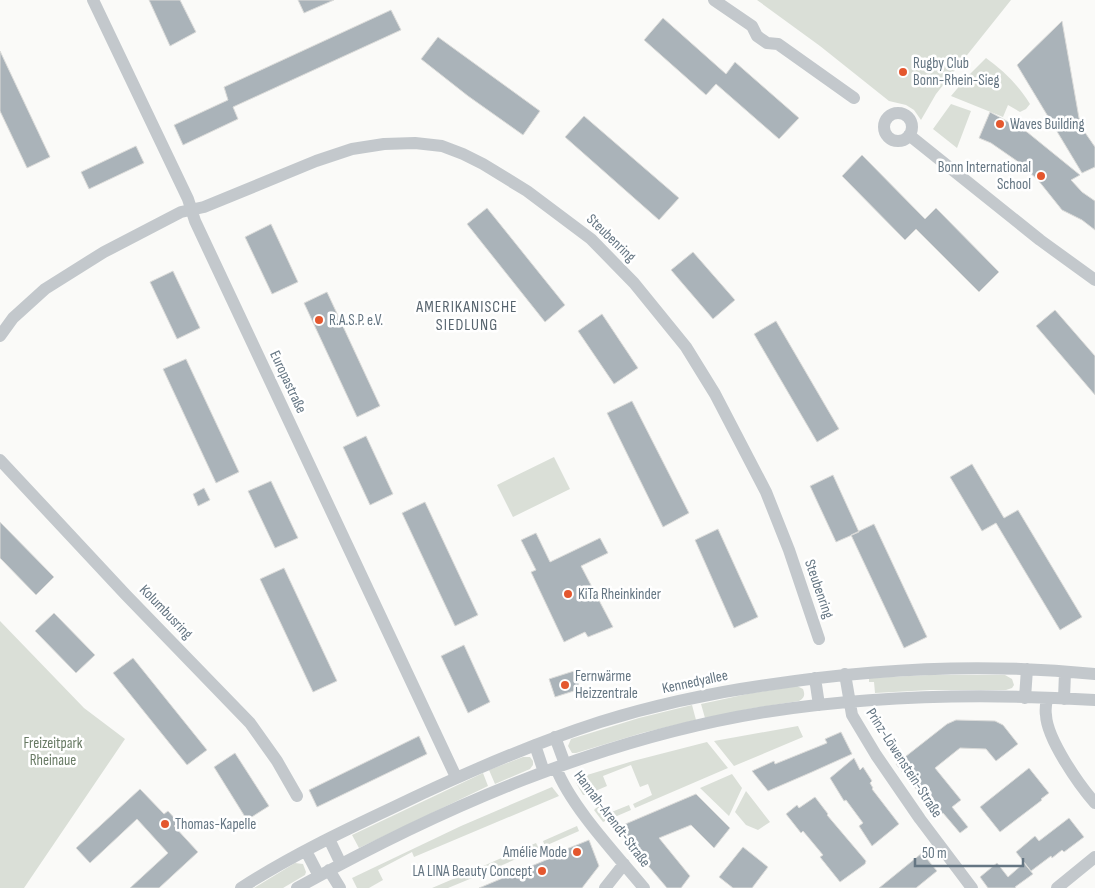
<svg xmlns="http://www.w3.org/2000/svg" width="1095" height="888" viewBox="0 0 1095 888" font-family="'Sofia Sans Condensed',sans-serif">
  <style>
    .green { fill: #dadfd7 }
    .building { fill: #aab3b9; stroke: #dcdcda }
    .lines { fill: none; stroke-linecap: round; stroke-linejoin: round }
    .minor { stroke: #c3c8cc; stroke-width: 12 }
    .poi-dot { fill: #e4572e; stroke: #fff; stroke-width: 2 }
    .labels { text-anchor: middle; dominant-baseline: central; stroke-width: 5; stroke-linejoin: round; paint-order: stroke }
    .poi-label { font-size: 15px; fill: #657683; stroke: #fff; text-anchor: start }
    .street-label { font-size: 15px; fill: #657683; stroke: #fff }
    .park-label { font-size: 15px; fill: #687a64; stroke: #fff }
    .neighbourhood-label { font-size: 16px; letter-spacing: 1px; fill: #57646e; stroke: #fff }
  </style>
  <rect width="100%" height="100%" fill="#fafaf8"/>
  <!-- green -->
  <path class="green" d="M 757,0 L 1011,0 L 936,94 L 921,120 L 914,110 L 906,105 L 889,101 L 820,46 Z
    M 986,58 C 1004,71 1019,86 1030,104 L 1026,109 L 1020,112 L 1008,105 L 1003,117 L 951,96 L 967,77 Z
    M 951,104 L 971,111 L 957,148 L 933,129 Z
    M 554,457 L 570,489 L 513,517 L 497,485 Z
    M 0,621 L 84,708 L 125,739 L 24,888 L 0,888 Z
    M 929,675 L 1005,675 L 1012,679 L 1014,685 L 1012,688 L 1006,690 L 930,690 L 875,693 L 874,682 L 869,682 L 869,678 Z
    M 797,686 L 803,689 C 805,694 805,698 799,701 L 754,708 L 705,718 L 701,704 L 752,693 Z
    M 692,705 L 696,720 L 642,733 L 576,753 L 572,753 L 568,746 L 571,739 L 639,718 Z
    M 798,726 L 803,737 L 734,766 L 714,741 Z
    M 707,742 L 728,768 L 635,808 L 633,804 L 652,795 L 648,784 L 640,787 L 631,765 L 603,776 L 607,786 L 586,795 L 583,795 L 574,779 L 633,761 Z
    M 523,757 L 530,757 L 533,761 L 533,765 L 530,769 L 495,784 L 489,770 Z
    M 483,773 L 488,786 L 359,848 L 352,835 Z
    M 732,774 L 742,788 L 729,816 L 700,788 Z
    M 552,787 L 559,796 L 414,857 L 412,852 L 378,870 L 383,880 L 369,888 L 357,888 L 352,878 L 461,826 Z
    M 746,791 L 770,822 L 758,830 L 746,825 L 735,812 Z
    M 599,805 L 604,815 L 629,805 L 631,810 L 603,822 L 594,810 Z
    M 577,826 L 579,831 L 545,846 L 543,841 Z
    M 536,843 L 539,849 L 484,873 L 481,867 Z
    M 295,863 L 303,864 L 306,872 L 305,875 L 283,888 L 254,888 Z
    M 474,870 L 477,876 L 448,888 L 432,888 Z"/>
  <!-- building -->
  <path class="building" d="M 149,0 L 180,0 L 196,32 L 170,46 Z
    M 298,0 L 334,0 L 304,13 Z
    M 391,10 L 401,30 L 233,107 L 238,119 L 183,145 L 174,125 L 228,100 L 224,87 Z
    M 663,18 L 726,74 L 735,62 L 799,118 L 779,139 L 716,84 L 706,95 L 644,40 Z
    M 1062,21 L 1079,118 L 1084,131 L 1095,147 L 1095,167 L 1082,173 L 1017,65 Z
    M 438,37 L 540,111 L 523,135 L 468,96 L 421,59 Z
    M 0,51 L 50,157 L 27,168 L 0,111 Z
    M 990,112 L 1027,132 L 1080,175 L 1071,180 L 1082,192 L 1095,201 L 1095,230 L 1082,220 L 1062,210 L 1038,180 L 1017,161 L 991,143 L 979,138 Z
    M 584,116 L 679,198 L 659,220 L 565,137 Z
    M 136,146 L 144,163 L 89,189 L 81,172 Z
    M 862,155 L 925,219 L 936,208 L 999,272 L 979,292 L 916,229 L 905,240 L 842,176 Z
    M 487,208 L 565,305 L 545,322 L 467,224 Z
    M 271,224 L 298,282 L 272,294 L 245,237 Z
    M 693,252 L 735,300 L 713,319 L 671,270 Z
    M 173,271 L 200,328 L 177,339 L 150,282 Z
    M 327,292 L 380,406 L 357,417 L 304,303 Z
    M 1055,310 L 1095,356 L 1095,395 L 1036,326 Z
    M 602,314 L 638,368 L 614,384 L 578,331 Z
    M 776,321 L 839,429 L 817,442 L 754,334 Z
    M 186,359 L 239,472 L 216,483 L 163,369 Z
    M 632,401 L 689,513 L 663,527 L 607,413 Z
    M 366,436 L 393,494 L 370,505 L 343,447 Z
    M 972,464 L 1004,518 L 1018,510 L 1082,617 L 1060,630 L 996,523 L 982,531 L 950,477 Z
    M 833,475 L 859,532 L 836,542 L 810,486 Z
    M 271,481 L 298,538 L 275,548 L 248,491 Z
    M 204,488 L 210,500 L 198,506 L 193,494 Z
    M 425,502 L 478,615 L 455,626 L 402,513 Z
    M 0,522 L 54,577 L 36,595 L 0,558 Z
    M 874,524 L 927,637 L 904,648 L 851,535 Z
    M 718,529 L 758,617 L 734,628 L 695,540 Z
    M 536,533 L 550,562 L 600,538 L 608,553 L 581,566 L 613,627 L 588,637 L 585,632 L 564,642 L 531,572 L 536,570 L 521,540 Z
    M 284,568 L 337,681 L 313,692 L 260,579 Z
    M 54,613 L 95,655 L 76,673 L 35,631 Z
    M 464,645 L 490,702 L 468,713 L 441,656 Z
    M 133,658 L 207,750 L 187,765 L 113,673 Z
    M 574,671 L 580,689 L 555,697 L 549,679 Z
    M 956,720 L 995,721 L 1003,725 L 1018,744 L 996,761 L 986,749 L 960,748 L 935,768 L 961,800 L 952,807 L 968,827 L 960,833 L 943,813 L 939,817 L 896,764 L 947,724 Z
    M 841,732 L 852,754 L 812,772 L 768,791 L 752,771 L 774,761 L 775,764 L 827,743 L 825,739 Z
    M 419,736 L 427,754 L 317,807 L 309,790 Z
    M 235,753 L 269,806 L 247,820 L 214,767 Z
    M 854,758 L 860,770 L 863,767 L 872,781 L 870,783 L 873,788 L 872,789 L 899,824 L 872,846 L 859,826 L 863,823 L 846,800 L 844,801 L 830,778 Z
    M 1029,768 L 1049,793 L 1041,799 L 1042,800 L 1000,832 L 980,807 Z
    M 140,789 L 164,814 L 168,811 L 178,822 L 174,826 L 198,852 L 159,888 L 130,888 L 168,853 L 137,819 L 90,863 L 76,848 Z
    M 696,794 L 730,828 L 714,848 L 691,825 L 659,838 L 690,876 L 681,888 L 667,888 L 616,828 Z
    M 815,797 L 828,814 L 827,815 L 866,861 L 865,864 L 840,882 L 820,857 L 823,855 L 803,831 L 801,833 L 786,814 L 797,805 L 799,808 Z
    M 1069,818 L 1084,837 L 1064,852 L 1062,850 L 1052,858 L 1051,856 L 1031,871 L 1016,852 L 1035,836 L 1039,841 Z
    M 589,840 L 599,866 L 582,888 L 479,888 L 565,852 L 564,850 Z
    M 743,847 L 768,867 L 752,888 L 733,888 L 719,877 Z
    M 922,853 L 937,871 L 916,888 L 879,888 Z
    M 997,863 L 1008,877 L 1024,863 L 1033,874 L 1015,887 L 1016,888 L 988,888 L 980,877 Z"/>
  <g class="lines">
    <!-- minor -->
    <path class="minor" d="M 93,0 L 188,199 L 195,221 L 456,777
      M 714,0 L 752,26 L 757,36 L 767,43 L 778,44 L 854,98
      M884 127a14 14 0 1 1 28 0a14 14 0 1 1-28 0Z
      M 909,135 L 1040,240 L 1095,280
      M 0,336 L 13,318 L 45,289 L 104,252 L 181,212 L 204,207 L 316,161 L 352,149 L 384,144 L 415,143 L 442,146 L 463,154 L 483,164 L 527,191 L 591,239 L 634,283 L 686,347 L 715,394 L 766,492 L 789,550 L 819,639
      M 0,460 L 126,595 L 250,723 L 277,761 L 297,796
      M 845,674 L 852,715 L 876,755 L 920,819 L 972,888
      M 815,678 L 819,705
      M 1025,698 L 1027,669
      M 1047,699 C 1046,704 1045,710 1046,715 C 1047,739 1079,785 1095,803
      M 1064,699 L 1065,672
      M 555,737 L 565,764
      M 535,745 L 544,772
      M 556,768 C 572,808 616,854 644,888
      M 329,839 L 341,864
      M 306,851 L 319,876
      M 329,870 L 340,888
      M 241,888 C 289,857 341,832 392,808 C 460,775 529,745 600,722 C 655,705 711,693 767,685 C 876,668 986,663 1095,674
      M 297,888 C 443,807 599,739 765,712 C 874,695 985,693 1095,700
      M 605,888 L 624,864
      M 1057,888 L 1095,857"/>
  </g>
  <!-- markers -->
  <g class="poi-dot">
    <circle cx="903" cy="72" r="5"/>
    <circle cx="1000" cy="124" r="5"/>
    <circle cx="1041" cy="176" r="5"/>
    <circle cx="319" cy="320" r="5"/>
    <circle cx="568" cy="594" r="5"/>
    <circle cx="565" cy="685" r="5"/>
    <circle cx="165" cy="824" r="5"/>
    <circle cx="577" cy="852" r="5"/>
    <circle cx="542" cy="871" r="5"/>
  </g>
  <g class="labels">
    <!-- poi labels -->
    <g class="poi-label">
      <text x="913" y="63">Rugby Club<tspan x="913" dy="17">Bonn-Rhein-Sieg</tspan></text>
      <text x="1010" y="124">Waves Building</text>
      <text x="1031" y="167" text-anchor="end">Bonn International<tspan x="1031" dy="17">School</tspan></text>
      <text x="329" y="320">R.A.S.P. e.V.</text>
      <text x="578" y="594">KiTa Rheinkinder</text>
      <text x="575" y="676">Fernwärme<tspan x="575" dy="17">Heizzentrale</tspan></text>
      <text x="175" y="824">Thomas-Kapelle</text>
      <text x="567" y="852" text-anchor="end">Amélie Mode</text>
      <text x="532" y="871" text-anchor="end">LA LINA Beauty Concept</text>
    </g>
    <!-- street labels -->
    <g class="street-label">
      <text transform="translate(611 238) rotate(44)">Steubenring</text>
      <text transform="translate(288 382) rotate(65)">Europastraße</text>
      <text transform="translate(819 589) rotate(71)">Steubenring</text>
      <text transform="translate(166 612) rotate(46)">Kolumbusring</text>
      <text transform="translate(695 682) rotate(-12)">Kennedyallee</text>
      <text transform="translate(904 763) rotate(57)">Prinz-Löwenstein-Straße</text>
      <text transform="translate(612 819) rotate(53)">Hannah-Arendt-Straße</text>
    </g>
    <!-- park labels -->
    <g class="park-label">
      <text x="53" y="743">Freizeitpark<tspan x="53" dy="17">Rheinaue</tspan></text>
    </g>
    <!-- neighbourhood labels -->
    <g class="neighbourhood-label">
      <text x="467" y="307">AMERIKANISCHE<tspan x="467" dy="18">SIEDLUNG</tspan></text>
    </g>
  </g>
  <!-- scale -->
  <path d="M915 858v8h108v-8" fill="none" stroke="#657683" stroke-width="2.5"/>
  <text x="922" y="858" font-size="15" fill="#657683" stroke="#ffffff" stroke-width="4" paint-order="stroke">50 m</text>
</svg>
